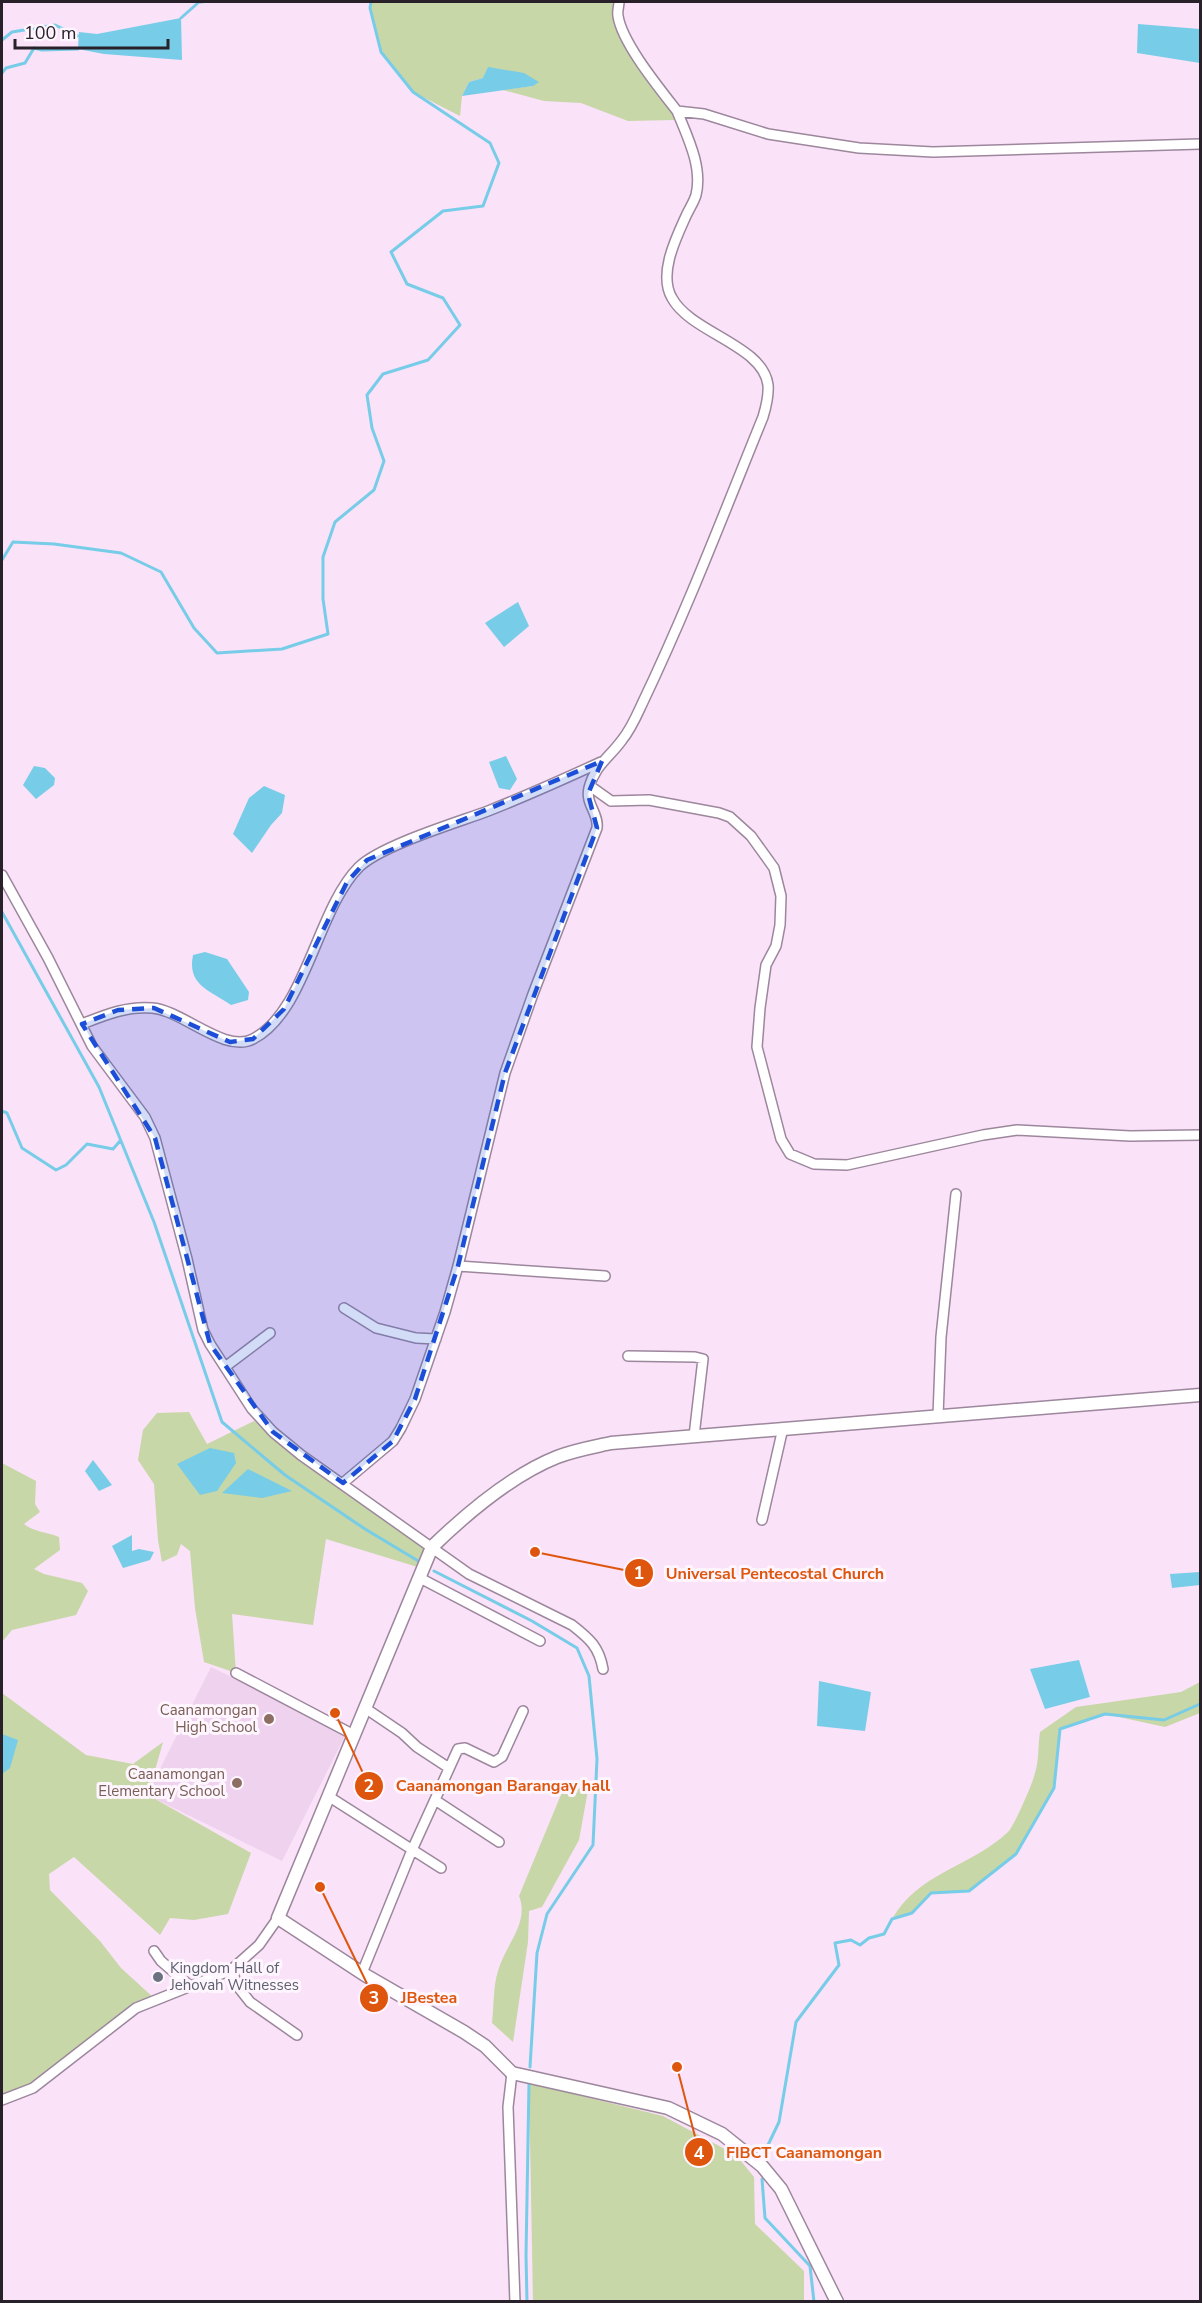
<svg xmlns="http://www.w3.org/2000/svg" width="1202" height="2303" viewBox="0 0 1202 2303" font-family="'Nunito Sans',sans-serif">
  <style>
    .built { fill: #efd2ee }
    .green { fill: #c7d7a7 }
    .water { fill: #77cce7 }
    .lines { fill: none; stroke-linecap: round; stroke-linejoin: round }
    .stream { stroke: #77cce7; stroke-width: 3 }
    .minor-casing { stroke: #9c879c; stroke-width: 12 }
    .tertiary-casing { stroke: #9c879c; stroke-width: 15 }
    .minor { stroke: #fff; stroke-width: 9 }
    .tertiary { stroke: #fff; stroke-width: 12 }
    .marked { fill: #1d4ed8; fill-opacity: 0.2; stroke: #1d4ed8; stroke-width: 4.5; stroke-dasharray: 12 8; stroke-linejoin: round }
    .education-dot { fill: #8d6e63; stroke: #fef5fe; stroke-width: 2 }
    .worship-dot { fill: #6b7280; stroke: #fef5fe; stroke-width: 2 }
    .labels { text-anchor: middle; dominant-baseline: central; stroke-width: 6; stroke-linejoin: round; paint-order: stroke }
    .education-label { font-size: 15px; fill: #785e54; stroke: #fef5fe; text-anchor: end }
    .worship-label { font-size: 15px; fill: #5b616d; stroke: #fef5fe; text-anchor: start }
    .leader { fill: none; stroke: #de560d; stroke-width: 2 }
    .callout-dot { fill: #de560d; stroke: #fef5fe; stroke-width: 2 }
    .mark-label { font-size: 18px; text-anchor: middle; font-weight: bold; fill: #fff }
    .callout-label { font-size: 16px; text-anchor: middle; font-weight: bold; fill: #de560d; stroke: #fef5fe; stroke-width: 6; stroke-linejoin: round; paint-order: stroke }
  </style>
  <rect width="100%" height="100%" fill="#fae2f9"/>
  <!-- built -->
  <path class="built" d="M 211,1667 L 346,1734 L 282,1861 L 147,1795 Z"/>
  <!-- green -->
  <path class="green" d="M 371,2 L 619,2 L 623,32 L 677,111 L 674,120 L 628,121 L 581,103 L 544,101 L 503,90 L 533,86 L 483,78 L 469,82 L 462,96 L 460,116 L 413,92 L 381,52 L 370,8 Z
    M 189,1412 L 207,1444 L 254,1421 L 432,1547 L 424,1569 L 326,1539 L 313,1625 L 232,1614 L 236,1673 L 204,1662 L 195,1608 L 190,1551 L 181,1544 L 177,1555 L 162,1562 L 158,1540 L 154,1484 L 138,1460 L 143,1430 L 157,1413 Z
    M 2,1463 L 36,1481 L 35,1504 L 40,1512 L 24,1524 C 34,1532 47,1532 59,1537 L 60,1550 L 34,1569 L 44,1574 L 82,1583 L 88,1591 L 76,1615 L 12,1630 L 2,1642 Z
    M 1200,1682 L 1200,1713 L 1165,1727 L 1105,1714 L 1060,1729 L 1054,1788 L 1016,1854 L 969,1891 L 931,1893 L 912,1913 L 892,1919 C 919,1872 971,1867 1008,1832 C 1014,1826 1033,1783 1035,1773 C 1039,1761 1038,1745 1040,1732 L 1076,1707 L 1181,1692 Z
    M 2,1693 L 86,1755 L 133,1764 L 163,1742 L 148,1795 L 251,1853 L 228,1914 L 194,1920 L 170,1918 L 160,1935 L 74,1857 L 49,1874 L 50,1890 L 100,1941 L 121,1968 L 155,1999 L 37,2085 L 2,2099 Z
    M 565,1785 L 588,1790 L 579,1840 L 542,1907 L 529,1911 L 528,1942 L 513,2042 L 492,2023 C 494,2007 493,1986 498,1971 C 505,1945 530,1923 519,1896 Z
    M 529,2083 L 663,2116 L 736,2155 L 754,2177 L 755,2224 L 804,2271 L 804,2301 L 533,2301 Z"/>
  <!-- water -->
  <path class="water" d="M 181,18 L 182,60 L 104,54 L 78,49 L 79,32 L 97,34 Z
    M 1138,24 L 1200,29 L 1200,63 L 1137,53 Z
    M 488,67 L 524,73 L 539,82 L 533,86 L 462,96 L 469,82 L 483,78 Z
    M 518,602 L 529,626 L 504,647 L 485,623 Z
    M 506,756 L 517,779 L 510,790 L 499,788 L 489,762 Z
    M 34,766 L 45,768 L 55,778 L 54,785 L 36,799 L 23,785 Z
    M 264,786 L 285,795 L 282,813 L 271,825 L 252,853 L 233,834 L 249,798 Z
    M 205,952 L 227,959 L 249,992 L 248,1000 L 231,1005 C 209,990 187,985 193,955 Z
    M 210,1448 L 234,1453 L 236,1463 L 217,1491 L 200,1495 L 177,1464 Z
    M 93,1460 L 112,1485 L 99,1491 L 85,1471 Z
    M 248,1469 L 292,1491 L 262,1498 L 222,1493 Z
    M 132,1535 L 132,1551 L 139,1549 L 154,1552 L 150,1560 L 123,1568 L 112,1546 Z
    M 1200,1572 L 1200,1585 L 1172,1588 L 1170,1574 Z
    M 1079,1660 L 1090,1697 L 1045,1709 L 1030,1669 Z
    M 819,1681 L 871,1692 L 865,1731 L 817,1726 Z
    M 2,1734 L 18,1740 L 10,1768 L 2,1774 Z"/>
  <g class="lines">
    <!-- stream -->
    <path class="stream" d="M 181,18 L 199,2 L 202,2
      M 2,40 L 12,32 L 55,25 L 78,36
      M 2,73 L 6,68 L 25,63 L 34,48 L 42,50 L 78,49
      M 2,560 L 13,542 L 54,544 L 121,553 L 161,572 L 194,628 L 217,653 L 282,649 L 328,634 L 323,599 L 323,557 L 335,522 L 374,490 L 384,461 L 372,428 L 367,395 L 383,374 L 428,360 L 460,325 L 443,298 L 407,284 L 391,252 L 443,211 L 483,206 L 499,163 L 490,143 L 413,92 L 381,52 L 370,8 L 371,2
      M 2,912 L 99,1087 L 154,1222 L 222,1422 L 285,1475 L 365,1529 L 420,1562
      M 2,1111 L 7,1113 L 22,1148 L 56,1170 L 66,1165 L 87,1144 L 113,1149 L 120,1141
      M 434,1571 L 532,1621 L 577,1648 L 589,1676 L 597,1759 L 593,1845 L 547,1914 L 537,1953 L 530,2067
      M 766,2157 L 768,2145 L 779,2122 L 796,2022 L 839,1965 L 835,1943 L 851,1940 L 860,1945 L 869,1938 L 884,1934 L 892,1919 L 912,1913 L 931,1893 L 969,1891 L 1016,1854 L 1054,1788 L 1060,1729 L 1105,1714 L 1164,1720 L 1200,1704
      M 762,2179 L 765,2218 L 810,2266 L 814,2302
      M 527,2302 L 526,2255 L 529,2083"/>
    <defs>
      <path id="minor" d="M 619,2 C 619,6 617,11 618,16 C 622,43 660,89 677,111 L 704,114 L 768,134 L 859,148 L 933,152 L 1200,144
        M 590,786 L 611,801 L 649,800 L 719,813 L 730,817 L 751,836 L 774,868 L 781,896 L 780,925 L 776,946 L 766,965 L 760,1008 L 757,1047 L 781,1139 L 790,1154 L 814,1164 L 847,1165 L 983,1135 L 1017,1130 L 1130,1136 L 1200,1135
        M 2,875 L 48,958 L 92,1046 L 145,1117 L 155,1138 L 187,1259 L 203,1330 L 210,1344 L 252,1409 L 273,1432 L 301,1455 L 469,1574 L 572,1625 C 590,1639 599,1647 603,1669
        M 82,1024 C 105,1015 126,1006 152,1008 C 182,1010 225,1054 253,1039 C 306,1012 317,909 359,867 C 382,845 456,823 488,811 C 526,796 564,779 601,762
        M 458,1266 L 605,1276
        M 344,1308 L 376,1328 L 416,1338 L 436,1339
        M 628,1356 L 695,1357 L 703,1359 L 694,1436
        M 225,1367 L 270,1333
        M 938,1416 L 941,1337 L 956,1194
        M 343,1483 L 393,1441 L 401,1428 L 415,1399 L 445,1312 L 458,1266 L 505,1073 L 533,994 L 597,828 C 599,813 585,804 589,788 C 595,765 609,758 622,740 C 631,729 636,717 642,704 C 687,610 724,513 763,417 C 766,407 769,396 768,385 C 763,345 691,333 672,298 C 658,274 676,238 686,216 C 689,209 694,202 696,195 C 703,167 687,136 677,111
        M 762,1520 L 783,1428
        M 420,1578 L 540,1641
        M 236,1673 L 354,1735
        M 365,1708 L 402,1733 L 417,1747 L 449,1768
        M 328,1796 L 441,1868
        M 435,1800 L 499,1842
        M 154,1951 L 161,1961 L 190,1986
        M 231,1970 L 239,1988 L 250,2002 L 297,2035
        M 362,1973 L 412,1850 L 458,1749 L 465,1748 L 494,1762 L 502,1757 L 523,1711
        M 512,2073 L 508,2107 L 515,2302
        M 2,2100 L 33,2088 L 136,2008 L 231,1970 L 259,1945 L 278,1918"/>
      <path id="tertiary" d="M 837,2302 L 781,2189 L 762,2166 L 722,2134 L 668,2108 L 512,2073 L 485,2046 L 464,2032 L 365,1975 L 278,1918 L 432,1547 C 466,1514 512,1475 557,1457 C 575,1450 593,1447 611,1443 L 1200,1395"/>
    </defs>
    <!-- minor casing -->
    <use href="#minor" class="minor-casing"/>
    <!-- tertiary casing -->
    <use href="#tertiary" class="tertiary-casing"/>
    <!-- minor -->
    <use href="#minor" class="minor"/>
    <!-- tertiary -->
    <use href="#tertiary" class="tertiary"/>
  </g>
  <!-- marked area -->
  <path class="marked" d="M 602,761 L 588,794 L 597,828 L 505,1073 L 458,1266 L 415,1399 L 393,1441 L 343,1483 L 273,1432 L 210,1344 L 155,1138 L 82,1024 L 118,1010 L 154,1008 L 230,1042 L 253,1039 L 284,1009 L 347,882 L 367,860 Z"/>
  <!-- markers -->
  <g class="education-dot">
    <circle cx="269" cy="1719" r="6"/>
    <circle cx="237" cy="1783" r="6"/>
  </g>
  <circle class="worship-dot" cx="158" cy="1977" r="6"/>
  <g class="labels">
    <!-- education labels -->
    <g class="education-label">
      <text x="257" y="1710">Caanamongan<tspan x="257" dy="17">High School</tspan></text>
      <text x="225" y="1774">Caanamongan<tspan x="225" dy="17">Elementary School</tspan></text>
    </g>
    <!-- worship labels -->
    <g class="worship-label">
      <text x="170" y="1968">Kingdom Hall of<tspan x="170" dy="17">Jehovah Witnesses</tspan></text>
    </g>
  </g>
  <!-- callouts -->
  <path class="leader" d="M535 1552L639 1573M335 1713L369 1786M320 1887L374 1998M677 2067L699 2152"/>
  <g class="callout-dot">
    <circle cx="535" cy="1552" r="6"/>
    <circle cx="335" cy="1713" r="6"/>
    <circle cx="320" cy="1887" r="6"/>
    <circle cx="677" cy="2067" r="6"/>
    <circle cx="639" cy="1573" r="15"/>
    <circle cx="369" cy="1786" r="15"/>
    <circle cx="374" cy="1998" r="15"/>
    <circle cx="699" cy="2152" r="15"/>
  </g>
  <g class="mark-label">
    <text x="639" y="1579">1</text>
    <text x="369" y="1792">2</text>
    <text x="374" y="2004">3</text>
    <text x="699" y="2159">4</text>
  </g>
  <g class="callout-label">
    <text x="775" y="1579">Universal Pentecostal Church</text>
    <text x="503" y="1791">Caanamongan Barangay hall</text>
    <text x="429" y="2003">JBestea</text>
    <text x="804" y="2158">FIBCT Caanamongan</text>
  </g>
  <!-- border -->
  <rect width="1202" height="2303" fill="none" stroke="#292129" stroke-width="6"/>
  <!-- scale -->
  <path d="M15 39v9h153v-9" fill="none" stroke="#292129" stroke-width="3"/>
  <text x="24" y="39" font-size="18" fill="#292129" stroke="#fef5fe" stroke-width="4.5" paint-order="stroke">100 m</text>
</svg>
